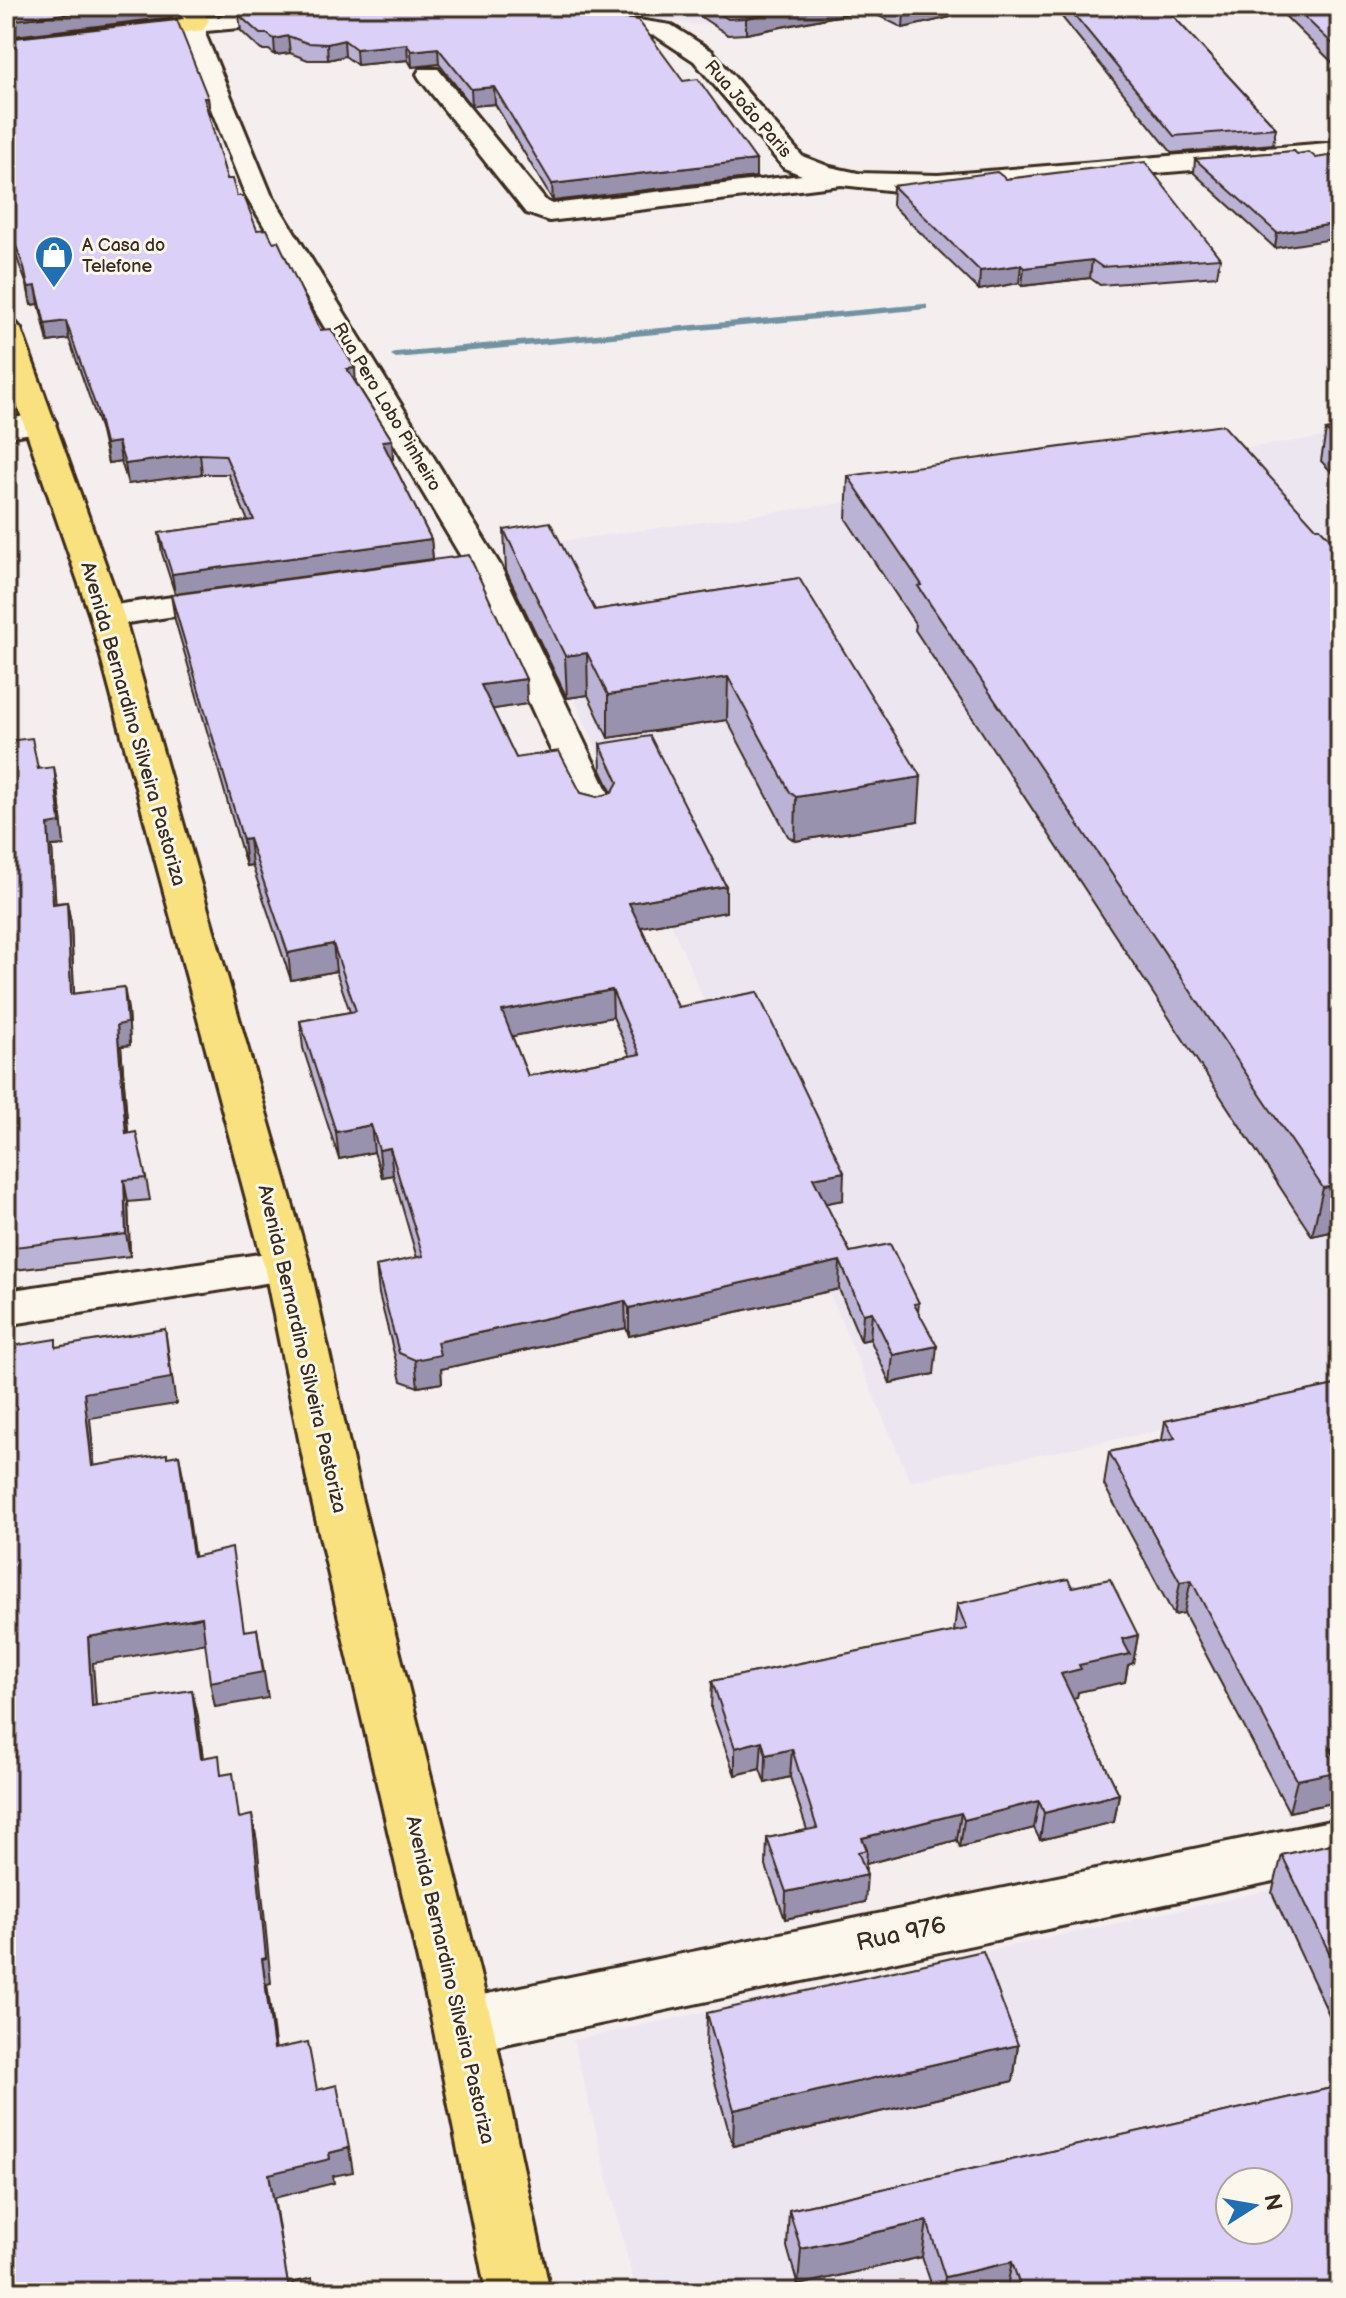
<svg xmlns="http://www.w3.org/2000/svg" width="1346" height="2298" viewBox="0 0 1346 2298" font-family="'Balsamiq Sans',sans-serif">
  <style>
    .built { fill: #ece6f1; fill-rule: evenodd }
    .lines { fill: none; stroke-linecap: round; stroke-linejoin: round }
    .stream { fill: #7292a1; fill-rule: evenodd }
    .minor-casing { stroke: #3b2a1e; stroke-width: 6 }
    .major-casing { stroke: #3b2a1e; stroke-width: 6 }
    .minor { fill: #fbf7ec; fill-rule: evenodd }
    .major { fill: #fae180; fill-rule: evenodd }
    .wall { fill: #bbb3d5; stroke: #3b2a1e; stroke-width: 2; fill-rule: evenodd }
    .shaded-wall { fill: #9992ae; stroke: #3b2a1e; stroke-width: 2 }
    .building { fill: #dad0f8; stroke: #3b2a1e; stroke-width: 2; fill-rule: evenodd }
    .labels { text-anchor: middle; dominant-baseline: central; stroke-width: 6; stroke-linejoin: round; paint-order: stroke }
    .far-street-label { font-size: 18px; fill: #3b2a1e; stroke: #fbf7ec }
    .far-poi-label { font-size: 18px; fill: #3b2a1e; stroke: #fbf7ec; text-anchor: start }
    .street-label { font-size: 20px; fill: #3b2a1e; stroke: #fbf7ec }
    .near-street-label { font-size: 24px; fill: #3b2a1e; stroke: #fbf7ec }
  </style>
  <rect width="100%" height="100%" fill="#f4efee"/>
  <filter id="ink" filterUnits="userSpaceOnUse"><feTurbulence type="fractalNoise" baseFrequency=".0125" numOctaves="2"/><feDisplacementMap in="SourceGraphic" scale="16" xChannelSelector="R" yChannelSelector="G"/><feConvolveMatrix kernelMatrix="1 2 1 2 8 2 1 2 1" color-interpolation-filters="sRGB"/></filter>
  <g filter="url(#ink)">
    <!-- built -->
    <path class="built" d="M 557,6 L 790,6 L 699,25 Z
      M 1340,435 L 1340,1394 L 910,1481 L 510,548 Z
      M 1340,1875 L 1340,2292 L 636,2292 L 573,2040 ZM 1230,2182 L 1278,2182 L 1278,2230 L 1230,2230 Z"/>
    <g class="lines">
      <!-- stream -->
      <path class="stream" d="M 924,304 L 927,305 L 927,309 L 396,358 L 391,355 L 396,352 Z"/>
      <defs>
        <path id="minor" d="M 485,6 L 546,6 L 671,25 L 712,51 L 802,156 L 830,167 L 858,173 L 938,175 L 1340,142 L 1340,158 L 938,191 L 897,191 L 841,185 L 549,221 L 526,213 L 420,79 L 417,74 L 420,69 L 438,69 L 546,201 L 552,204 L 802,175 L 784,168 L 694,61 L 656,36 L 497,13 L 489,11 Z
          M 299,10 L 307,12 L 311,17 L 307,22 L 206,31 L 206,36 L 271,194 L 500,565 L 616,809 L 610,817 L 597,820 L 584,817 L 578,809 L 466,565 L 245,194 L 182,36 L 187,20 L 195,18 Z
          M 41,414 L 52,416 L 56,423 L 52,430 L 6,437 L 6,419 Z
          M 231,589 L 243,592 L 248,599 L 243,606 L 107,626 L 95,623 L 90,616 L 95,609 L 107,606 Z
          M 287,1250 L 303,1255 L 310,1266 L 303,1277 L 6,1325 L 6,1291 Z
          M 1340,1819 L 1340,1867 L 463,2053 L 442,2045 L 433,2026 L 442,2007 L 463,1999 Z"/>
        <path id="major" d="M 174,6 L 198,6 L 209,20 L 203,30 L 6,54 L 6,40 L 184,19 Z
          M 6,320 L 16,323 L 21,329 L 124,616 L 310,1266 L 359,1489 L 493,2026 L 550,2292 L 486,2292 L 433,2026 L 309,1489 L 264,1266 L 90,616 L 6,372 Z"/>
      </defs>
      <!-- minor casing -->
      <use href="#minor" class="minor-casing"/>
      <!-- major casing -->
      <use href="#major" class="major-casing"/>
      <!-- minor -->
      <use href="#minor" class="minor"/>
      <!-- major -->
      <use href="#major" class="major"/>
    </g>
    <!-- wall -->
    <path class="wall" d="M 213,6 L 308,6 L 221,13 Z
      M 566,6 L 641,6 L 641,17 Z
      M 685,6 L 952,6 L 951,17 L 903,28 L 867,10 L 746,34 L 728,35 Z
      M 1053,6 L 1164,6 L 1276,128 L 1273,144 L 1172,153 Z
      M 1275,6 L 1340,6 L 1340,70 Z
      M 239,15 L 683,81 L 756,160 L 756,177 L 553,201 L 495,104 L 472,106 L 439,64 L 412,67 L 408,60 L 357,65 L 345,56 L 328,60 L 308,60 L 290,53 L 275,55 L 269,50 L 261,50 L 241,31 Z
      M 6,39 L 208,98 L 210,115 L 208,115 L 227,179 L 257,230 L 273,242 L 320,330 L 356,383 L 392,440 L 393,459 L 391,459 L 431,539 L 433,559 L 175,594 L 162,553 L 159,533 L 248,521 L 228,474 L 202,474 L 128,484 L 121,461 L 108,463 L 100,428 L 69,339 L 48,342 L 39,304 L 31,305 L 27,285 L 6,229 Z
      M 1294,151 L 1275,248 L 1194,173 L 1195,159 Z
      M 1006,179 L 1220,258 L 1217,276 L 1100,285 L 1090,278 L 1022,286 L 1019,283 L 979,290 L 892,205 L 893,186 Z
      M 1340,428 L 1340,481 L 1321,461 L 1326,430 Z
      M 848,476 L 1316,528 L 1340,549 L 1340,1230 L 1312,1236 L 915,630 L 916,625 L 846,519 Z
      M 504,530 L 595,610 L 799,578 L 918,821 L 795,841 L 788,836 L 727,720 L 608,738 L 588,695 L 567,698 L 506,571 Z
      M 171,595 L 526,679 L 527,704 L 492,709 L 516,758 L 581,793 L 597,797 L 612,793 L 601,770 L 600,744 L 726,886 L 726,912 L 641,927 L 678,1007 L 843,1200 L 825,1203 L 850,1252 L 919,1303 L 918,1312 L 934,1374 L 890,1383 L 870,1339 L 861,1341 L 839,1289 L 629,1336 L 626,1328 L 441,1369 L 442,1383 L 418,1387 L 401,1381 L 379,1294 L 376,1266 L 417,1258 L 393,1175 L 382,1177 L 374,1152 L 339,1159 L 303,1048 L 300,1021 L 350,1012 L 336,971 L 291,980 L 252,865 L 246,866 L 175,620 ZM 613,1017 L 630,1056 L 528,1076 L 512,1036 Z
      M 6,709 L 11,731 L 11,740 L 58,788 L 64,845 L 52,846 L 55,903 L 67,902 L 71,923 L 74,994 L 128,1009 L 130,1045 L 121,1046 L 128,1133 L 146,1178 L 150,1200 L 128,1202 L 130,1256 L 6,1271 Z
      M 1340,1384 L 1340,1777 L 1332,1803 L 1289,1812 L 1184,1613 L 1174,1615 L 1104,1485 L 1109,1452 L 1162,1440 L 1165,1421 Z
      M 1072,1587 L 1138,1635 L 1133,1663 L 1128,1665 L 1125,1682 L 1078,1692 L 1077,1697 L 1072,1698 L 1119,1794 L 1114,1822 L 1040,1840 L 1034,1828 L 960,1847 L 957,1840 L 866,1864 L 865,1902 L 785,1919 L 766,1866 L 767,1838 L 807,1830 L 790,1777 L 765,1783 L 760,1769 L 735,1775 L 711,1709 L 712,1681 L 954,1632 L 957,1604 Z
      M 1340,1842 L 1340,2038 L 1272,1893 L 1282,1855 Z
      M 707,2013 L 1018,2045 L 1013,2081 L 733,2146 L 706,2050 Z
      M 1340,2086 L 1340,2292 L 934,2292 L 922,2257 L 798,2285 L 787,2247 L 789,2210 Z"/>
    <!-- shaded-wall -->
    <path class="shaded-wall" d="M 131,6 L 171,6 L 172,17 L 6,37 L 6,21 Z
      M 220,6 L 308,6 L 221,13 Z
      M 807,6 L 867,6 L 867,10 L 746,34 L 746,18 Z
      M 931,6 L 952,6 L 951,17 L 903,28 L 904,12 Z
      M 288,36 L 290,53 L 275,55 L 274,39 Z
      M 344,40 L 345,56 L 328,60 L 327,44 Z
      M 407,44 L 408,60 L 357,65 L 356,49 Z
      M 438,48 L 439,64 L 412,67 L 411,51 Z
      M 494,87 L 495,104 L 472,106 L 471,89 Z
      M 204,98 L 208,98 L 210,115 L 206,115 Z
      M 756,160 L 756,177 L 553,201 L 552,184 Z
      M 1340,223 L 1340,238 L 1275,248 L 1277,233 Z
      M 1092,260 L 1090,278 L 1022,286 L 1024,268 Z
      M 1021,265 L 1019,283 L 979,290 L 980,271 Z
      M 36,286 L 39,304 L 31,305 L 28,287 Z
      M 66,321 L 69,339 L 48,342 L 45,324 Z
      M 355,368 L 356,386 L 347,369 Z
      M 392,440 L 393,459 L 384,460 L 382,441 Z
      M 118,442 L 121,461 L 108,463 L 105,444 Z
      M 200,454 L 202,474 L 128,484 L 125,464 Z
      M 431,539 L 433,559 L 175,594 L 172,574 Z
      M 11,618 L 15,638 L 6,668 L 6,634 Z
      M 587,653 L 588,695 L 567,698 L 565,656 Z
      M 728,677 L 727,720 L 608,738 L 608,695 Z
      M 526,679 L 527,704 L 482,711 L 481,685 Z
      M 7,710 L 11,731 L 12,762 L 8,741 Z
      M 54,767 L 58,788 L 64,845 L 52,846 L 57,925 L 53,904 L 48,825 Z
      M 921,777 L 918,821 L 795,841 L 796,797 Z
      M 249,839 L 252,865 L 246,866 L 243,840 Z
      M 726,886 L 726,912 L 630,929 L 629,903 Z
      M 67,902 L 71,923 L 75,1016 L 71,994 Z
      M 333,944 L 336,971 L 291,980 L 288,953 Z
      M 124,987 L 128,1009 L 130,1045 L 121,1046 L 130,1156 L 126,1134 L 117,1025 Z
      M 612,990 L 613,1017 L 503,1038 L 502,1011 Z
      M 371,1125 L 374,1152 L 339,1159 L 336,1132 Z
      M 390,1148 L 393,1175 L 382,1177 L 379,1150 Z
      M 844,1172 L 843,1200 L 812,1206 L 813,1178 Z
      M 124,1180 L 128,1202 L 130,1256 L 126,1234 Z
      M 1340,1185 L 1340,1230 L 1312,1236 L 1323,1188 Z
      M 840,1261 L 839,1289 L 629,1336 L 629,1308 Z
      M 625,1301 L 626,1328 L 441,1369 L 442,1383 L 418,1387 L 415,1360 L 437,1342 Z
      M 872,1312 L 870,1339 L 861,1341 L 863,1314 Z
      M 165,1329 L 176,1404 L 90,1418 L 97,1492 L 92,1466 L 84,1393 Z
      M 937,1346 L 934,1374 L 890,1383 L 893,1355 Z
      M 179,1455 L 184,1481 L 198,1583 L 193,1557 Z
      M 1191,1580 L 1184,1613 L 1174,1615 L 1180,1582 Z
      M 202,1617 L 207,1643 L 93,1663 L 98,1732 L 92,1706 L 88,1637 Z
      M 257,1629 L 268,1698 L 215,1707 L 210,1682 Z
      M 1138,1635 L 1133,1663 L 1128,1665 L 1125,1682 L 1078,1692 L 1077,1697 L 1056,1702 L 1061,1674 L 1079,1665 L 1122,1639 Z
      M 192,1690 L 198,1716 L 206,1784 L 201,1758 Z
      M 762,1741 L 760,1769 L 735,1775 L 735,1748 Z
      M 1340,1746 L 1340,1777 L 1332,1803 L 1289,1812 L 1297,1780 L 1330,1749 Z
      M 792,1749 L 790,1777 L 765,1783 L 766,1755 Z
      M 1119,1794 L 1114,1822 L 1040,1840 L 1044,1813 Z
      M 1039,1801 L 1034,1828 L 960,1847 L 964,1820 Z
      M 961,1813 L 957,1840 L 866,1864 L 867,1850 L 862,1838 Z
      M 252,1815 L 257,1841 L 271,1983 L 267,1984 L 279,2073 L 274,2049 L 262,1959 Z
      M 867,1875 L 865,1902 L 785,1919 L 786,1892 Z
      M 1018,2045 L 1013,2081 L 733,2146 L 734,2110 Z
      M 349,2148 L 353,2172 L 333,2176 L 334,2183 L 274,2198 L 289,2292 L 269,2174 L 329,2153 Z
      M 927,2221 L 922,2257 L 798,2285 L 801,2249 Z
      M 1012,2262 L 1006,2292 L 943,2292 L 945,2277 Z"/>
    <!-- building -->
    <path class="building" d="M 6,6 L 131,6 L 6,21 Z
      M 358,6 L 537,6 L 638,20 L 683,81 L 698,79 L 756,160 L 552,184 L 494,87 L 471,89 L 438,48 L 411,51 L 407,44 L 356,49 L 344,40 L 327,44 L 307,43 L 288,36 L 274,39 L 267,34 L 260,34 L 239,15 Z
      M 709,6 L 807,6 L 746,18 L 728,19 Z
      M 893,6 L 931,6 L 904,12 Z
      M 1067,6 L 1164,6 L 1276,128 L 1174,136 Z
      M 1293,6 L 1340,6 L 1340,51 Z
      M 177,20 L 208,98 L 204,98 L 227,179 L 232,179 L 237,196 L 244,196 L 257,230 L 267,229 L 273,242 L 278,241 L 320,330 L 331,329 L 355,368 L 347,369 L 392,440 L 382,441 L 431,539 L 172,574 L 159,533 L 254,520 L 225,455 L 200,454 L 125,464 L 118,442 L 105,444 L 97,410 L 66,321 L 45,324 L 36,286 L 28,287 L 24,267 L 6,220 L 6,39 Z
      M 1294,151 L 1297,154 L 1309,152 L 1316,158 L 1340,154 L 1340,223 L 1277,233 L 1195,159 Z
      M 1145,162 L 1220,258 L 1102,267 L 1092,260 L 1024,268 L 1021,265 L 980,271 L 893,186 L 997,172 L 1006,179 Z
      M 1223,425 L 1316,528 L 1320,528 L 1340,549 L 1340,1185 L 1323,1188 L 918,586 L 922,585 L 848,476 Z
      M 1340,428 L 1340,444 L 1326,430 Z
      M 550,522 L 595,610 L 799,578 L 921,777 L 796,797 L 790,792 L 728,677 L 608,695 L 587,653 L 565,656 L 504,530 Z
      M 469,555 L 526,679 L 481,685 L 516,758 L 559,751 L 581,793 L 597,797 L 612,793 L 618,782 L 600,744 L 650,736 L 726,886 L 629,903 L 654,955 L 678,1007 L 757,992 L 844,1172 L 813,1178 L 850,1252 L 890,1244 L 919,1303 L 914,1304 L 937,1346 L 893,1355 L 872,1312 L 863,1314 L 840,1261 L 629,1308 L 625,1301 L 437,1342 L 440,1355 L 415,1360 L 399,1353 L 376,1266 L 423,1256 L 390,1148 L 379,1150 L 371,1125 L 336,1132 L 300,1021 L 356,1011 L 333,944 L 288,953 L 249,839 L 243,840 L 171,595 ZM 612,990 L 640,1054 L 528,1076 L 502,1011 Z
      M 6,596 L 11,618 L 6,634 Z
      M 6,710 L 8,741 L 32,738 L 38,769 L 54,767 L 60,823 L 48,825 L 53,904 L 67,902 L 71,994 L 124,987 L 127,1023 L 117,1025 L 126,1134 L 136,1132 L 146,1178 L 124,1180 L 126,1234 L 6,1248 Z
      M 165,1329 L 171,1378 L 84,1393 L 92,1466 L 167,1454 L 167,1457 L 179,1455 L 193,1557 L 232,1548 L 244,1631 L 257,1629 L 263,1672 L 210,1682 L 202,1617 L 88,1637 L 92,1706 L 192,1690 L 201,1758 L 219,1755 L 221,1775 L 233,1773 L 239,1818 L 252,1815 L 266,1958 L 262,1959 L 274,2049 L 308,2042 L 317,2090 L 337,2085 L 349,2148 L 329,2153 L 330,2159 L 269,2174 L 288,2284 L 312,2278 L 314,2292 L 6,2292 L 6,1347 L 56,1339 L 56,1347 Z
      M 1340,1384 L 1340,1605 L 1338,1606 L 1340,1609 L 1340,1746 L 1330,1749 L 1340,1767 L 1340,1771 L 1297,1780 L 1191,1580 L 1180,1582 L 1109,1452 L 1175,1438 L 1165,1421 Z
      M 1068,1579 L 1072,1587 L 1110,1579 L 1138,1635 L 1122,1639 L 1130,1654 L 1079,1665 L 1081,1669 L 1061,1674 L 1119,1794 L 1044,1813 L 1039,1801 L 964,1820 L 961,1813 L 862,1838 L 867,1850 L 858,1852 L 867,1875 L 786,1892 L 767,1838 L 817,1828 L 792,1749 L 766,1755 L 762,1741 L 735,1748 L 712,1681 L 967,1629 L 957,1604 Z
      M 1340,1842 L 1340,1975 L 1282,1855 Z
      M 983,1951 L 1018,2045 L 734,2110 L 707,2013 Z
      M 1340,2086 L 1340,2292 L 1022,2292 L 1012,2262 L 945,2277 L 927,2221 L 801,2249 L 789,2210 ZM 1230,2182 L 1278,2182 L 1278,2230 L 1230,2230 Z"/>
  </g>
  <!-- icons -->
  <defs>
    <symbol id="shop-pin" viewBox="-11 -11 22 30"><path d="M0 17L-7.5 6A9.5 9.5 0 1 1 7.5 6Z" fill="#1f6fb2" stroke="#fbf7ec"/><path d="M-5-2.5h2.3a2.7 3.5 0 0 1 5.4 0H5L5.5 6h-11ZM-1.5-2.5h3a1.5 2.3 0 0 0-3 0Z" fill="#fff"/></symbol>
  </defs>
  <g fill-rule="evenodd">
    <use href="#shop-pin" x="32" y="233" width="44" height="60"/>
  </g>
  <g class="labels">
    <!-- far-street labels -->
    <g class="far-street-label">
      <text transform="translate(748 109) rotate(49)">Rua João Paris</text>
      <text transform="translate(387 407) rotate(59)">Rua Pero Lobo Pinheiro</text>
    </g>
    <!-- far-poi labels -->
    <g class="far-poi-label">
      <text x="82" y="245">A Casa do<tspan x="82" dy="21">Telefone</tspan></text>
    </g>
    <!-- street labels -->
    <g class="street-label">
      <text transform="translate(133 724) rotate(74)">Avenida Bernardino Silveira Pastoriza</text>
      <text transform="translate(302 1349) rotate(77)">Avenida Bernardino Silveira Pastoriza</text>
      <text transform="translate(450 1980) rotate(77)">Avenida Bernardino Silveira Pastoriza</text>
    </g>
    <!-- near-street labels -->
    <g class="near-street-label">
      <text transform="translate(901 1934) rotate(-12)">Rua 976</text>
    </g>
  </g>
  <!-- margin -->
  <rect width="1346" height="2298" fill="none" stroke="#fbf7ec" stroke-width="32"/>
  <rect x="16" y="16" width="1314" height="2266" fill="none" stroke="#3b2a1e" stroke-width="3" filter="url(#ink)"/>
  <!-- north arrow -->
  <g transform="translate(1254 2206) rotate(79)"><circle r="38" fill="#fbf7ec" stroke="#aea59a" stroke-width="2"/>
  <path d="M0-6L14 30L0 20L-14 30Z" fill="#1f6fb2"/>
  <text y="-12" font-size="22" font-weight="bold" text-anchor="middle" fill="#3b2a1e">N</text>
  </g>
</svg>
